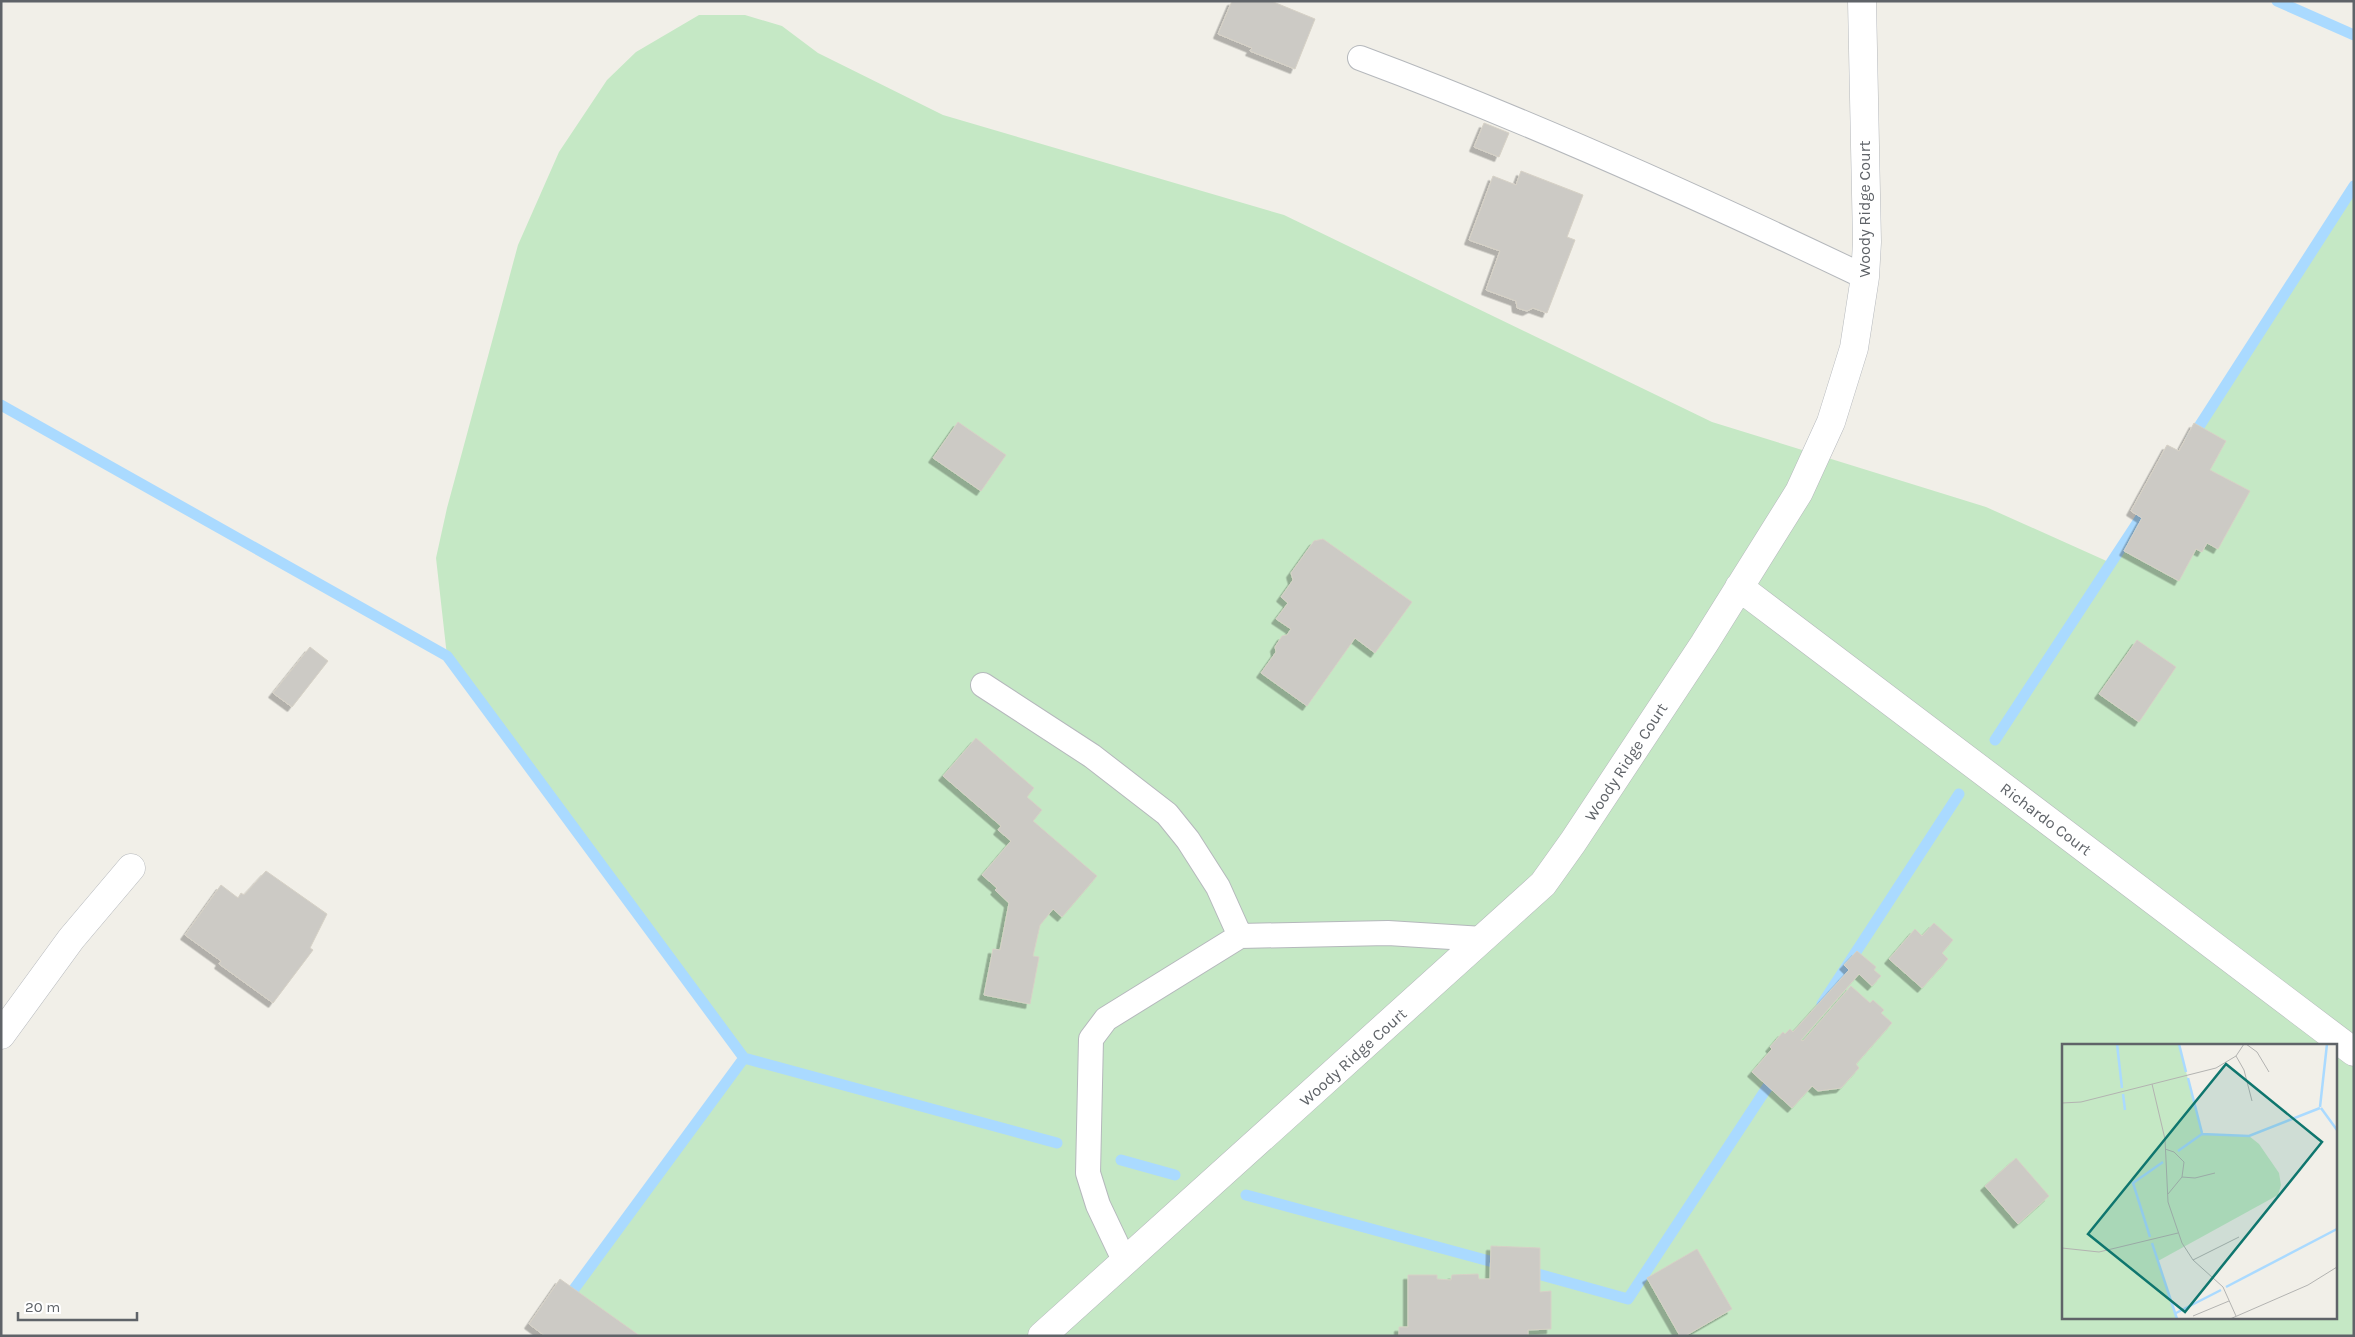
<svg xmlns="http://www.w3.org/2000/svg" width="2355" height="1337" viewBox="0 0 2355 1337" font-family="Karla,sans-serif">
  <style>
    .green { fill: #c5e8c5; fill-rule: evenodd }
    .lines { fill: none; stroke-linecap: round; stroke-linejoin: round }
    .stream { stroke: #aadaff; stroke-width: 11 }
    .building { fill: #cccac5; stroke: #d6d1c6; filter: url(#shadow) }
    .service-casing { stroke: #b5b8bc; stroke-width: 26 }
    .minor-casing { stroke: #b5b8bc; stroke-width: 29 }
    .service { stroke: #fff; stroke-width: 24 }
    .minor { stroke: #fff; stroke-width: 28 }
    .labels { text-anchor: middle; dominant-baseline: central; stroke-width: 4; stroke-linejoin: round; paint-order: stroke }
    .street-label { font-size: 16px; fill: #5f6368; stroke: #fff }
    .inset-river { fill: none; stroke: #aadaff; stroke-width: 2.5 }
    .inset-road { fill: none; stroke: #b3b3b1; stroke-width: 1 }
    .view { fill: #0f766e; fill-opacity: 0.15; stroke: #0f766e; stroke-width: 2.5 }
    .inset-edge { fill: none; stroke: #5f6368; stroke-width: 2.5 }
  </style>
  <defs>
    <filter id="shadow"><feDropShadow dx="-4.5" dy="4.5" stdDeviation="0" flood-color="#0004"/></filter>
  </defs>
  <rect width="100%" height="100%" fill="#f1efe8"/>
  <!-- green -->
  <path class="green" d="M 699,15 L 745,15 L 782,26 L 818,53 L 943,115 L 1284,215 L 1712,422 L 1986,507 L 2111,563 L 2354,186 L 2354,1336 L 541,1336 L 744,1058 L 447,656 L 436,558 L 447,508 L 518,245 L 559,152 L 607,80 L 636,52 ZM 2064,1046 L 2336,1046 L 2336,1318 L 2064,1318 Z"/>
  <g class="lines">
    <!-- stream -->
    <path class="stream" d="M 2277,1 L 2354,35
      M 1,405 L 447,656 L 744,1058 L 1057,1143
      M 2191,439 L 2354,186
      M 1995,740 L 2149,505
      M 1822,1004 L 1959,794
      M 1121,1160 L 1175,1175
      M 1246,1195 L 1504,1265
      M 1527,1271 L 1628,1299 L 1776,1074
      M 566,1300 L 744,1058"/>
  </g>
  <!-- building -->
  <path class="building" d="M 1232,1 L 1271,1 L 1315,19 L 1295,69 L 1250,51 L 1252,48 L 1218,34 Z
    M 1484,123 L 1509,133 L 1499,157 L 1474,147 Z
    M 1521,171 L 1583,195 L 1567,237 L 1575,240 L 1547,313 L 1533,308 L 1527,311 L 1517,308 L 1516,301 L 1486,290 L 1500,251 L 1469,240 L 1493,176 L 1516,185 Z
    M 958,422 L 1006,455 L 981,491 L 933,458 Z
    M 2194,423 L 2226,441 L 2210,470 L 2250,491 L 2218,549 L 2207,543 L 2202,552 L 2196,549 L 2179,581 L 2124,551 L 2142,518 L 2131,511 L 2167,445 L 2179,451 Z
    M 1323,539 L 1412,602 L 1375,653 L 1355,638 L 1307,706 L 1261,673 L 1276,652 L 1275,647 L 1282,636 L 1287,635 L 1291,629 L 1276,619 L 1288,603 L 1281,597 L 1293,580 L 1291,573 L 1314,541 Z
    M 2137,640 L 2176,667 L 2139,722 L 2099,694 Z
    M 310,647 L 328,661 L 292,707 L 273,693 Z
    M 976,738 L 1034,788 L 1027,797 L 1042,810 L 1033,821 L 1097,876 L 1062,917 L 1053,909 L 1040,925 L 1033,956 L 1039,957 L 1030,1004 L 984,995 L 993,949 L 1000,950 L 1009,903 L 995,890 L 997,888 L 982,875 L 1011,841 L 998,830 L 1001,826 L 943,776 Z
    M 266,871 L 327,914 L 310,948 L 313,950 L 273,1003 L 219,964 L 221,961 L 185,935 L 221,885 L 238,898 L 241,893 L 244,895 Z
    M 1934,923 L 1953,940 L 1942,953 L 1948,959 L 1922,988 L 1889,959 L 1915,929 L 1922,936 Z
    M 1857,951 L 1876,967 L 1874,970 L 1881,976 L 1872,986 L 1859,974 L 1801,1040 L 1803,1041 L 1851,986 L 1870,1003 L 1873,1000 L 1884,1010 L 1881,1013 L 1892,1023 L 1856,1064 L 1859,1068 L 1841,1088 L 1818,1091 L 1812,1086 L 1792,1108 L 1752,1072 L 1772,1049 L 1770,1047 L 1783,1032 L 1785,1034 L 1790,1029 L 1793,1032 L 1849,970 L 1844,965 Z
    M 2016,1158 L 2049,1196 L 2018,1224 L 1985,1186 Z
    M 1491,1246 L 1540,1248 L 1540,1292 L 1551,1291 L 1551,1329 L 1528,1330 L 1528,1336 L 1399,1336 L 1399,1327 L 1408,1327 L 1408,1275 L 1437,1275 L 1437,1279 L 1451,1280 L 1452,1275 L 1478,1274 L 1479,1279 L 1490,1279 Z
    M 1697,1249 L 1732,1309 L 1685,1336 L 1680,1336 L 1647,1278 Z
    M 560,1279 L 640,1336 L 545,1336 L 529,1324 Z"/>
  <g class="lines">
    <defs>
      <path id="service" d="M 1360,58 C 1532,122 1700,198 1865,277
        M 983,685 L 1092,756 L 1167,814 L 1188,840 L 1218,887 L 1240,936
        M 1125,1262 L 1098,1205 L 1088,1173 L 1091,1039 L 1106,1019 L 1240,936 L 1388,933 L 1483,939"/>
      <path id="minor" d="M 1739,587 L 2354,1052
        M 1,1035 L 71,939 L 131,868
        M 1042,1336 L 1543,884 L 1573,842 L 1704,644 L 1799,492 L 1831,422 L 1854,348 L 1865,277 L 1867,242 L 1862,1"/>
    </defs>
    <!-- service casing -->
    <use href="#service" class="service-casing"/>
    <!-- minor casing -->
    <use href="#minor" class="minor-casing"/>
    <!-- service -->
    <use href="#service" class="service"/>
    <!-- minor -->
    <use href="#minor" class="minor"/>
  </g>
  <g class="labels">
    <!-- street labels -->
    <g class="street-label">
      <text transform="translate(1864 209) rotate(-90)">Woody Ridge Court</text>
      <text transform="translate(1626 762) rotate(-57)">Woody Ridge Court</text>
      <text transform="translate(2046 819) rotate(37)">Richardo Court</text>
      <text transform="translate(1353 1057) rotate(-42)">Woody Ridge Court</text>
    </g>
  </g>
  <!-- overview -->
  <g transform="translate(2062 1044)">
    <rect width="275" height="275" fill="#f1efe8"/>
    <path d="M 0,0 L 117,0 L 140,90 L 187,92 L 197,100 L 217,129 L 219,141 L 216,151 L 96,217 L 115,275 L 0,275 Z" fill="#c5e8c5"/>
    <path class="inset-river" d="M 55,0 L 60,44M 117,0 L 124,28M 126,34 L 140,89M 61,50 L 63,66M 258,63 L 265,0M 259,64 L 275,86M 116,107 L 140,90 L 187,92 L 258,64M 88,193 L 71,139 L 101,118M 90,199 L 115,275M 164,243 L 275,185M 114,269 L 159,246"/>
    <path class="inset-road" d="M 184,0 L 195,8 L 207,28M 174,12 L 182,26 L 190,57M 90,40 L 103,95 L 106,158 L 120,199 L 131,216 L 161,243 L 174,272M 0,59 L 19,58 L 154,24 L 174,12 L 182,0M 103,105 L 112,108 L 122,118 L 120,133 L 106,150M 120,133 L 133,134 L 153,129M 0,204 L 37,208 L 116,189M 131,216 L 177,193M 131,272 L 167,257M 168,275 L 246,241 L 275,223"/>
    <path class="view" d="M 164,20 L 260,98 L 123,268 L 26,190 Z"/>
    <rect width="275" height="275" class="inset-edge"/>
  </g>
  <!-- border -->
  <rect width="2355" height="1337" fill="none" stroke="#5f6368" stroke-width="5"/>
  <!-- scale -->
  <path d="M18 1312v8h119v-8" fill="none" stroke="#5f6368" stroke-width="2.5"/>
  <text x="25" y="1312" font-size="15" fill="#5f6368" stroke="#ffffff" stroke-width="4" paint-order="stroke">20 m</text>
</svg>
